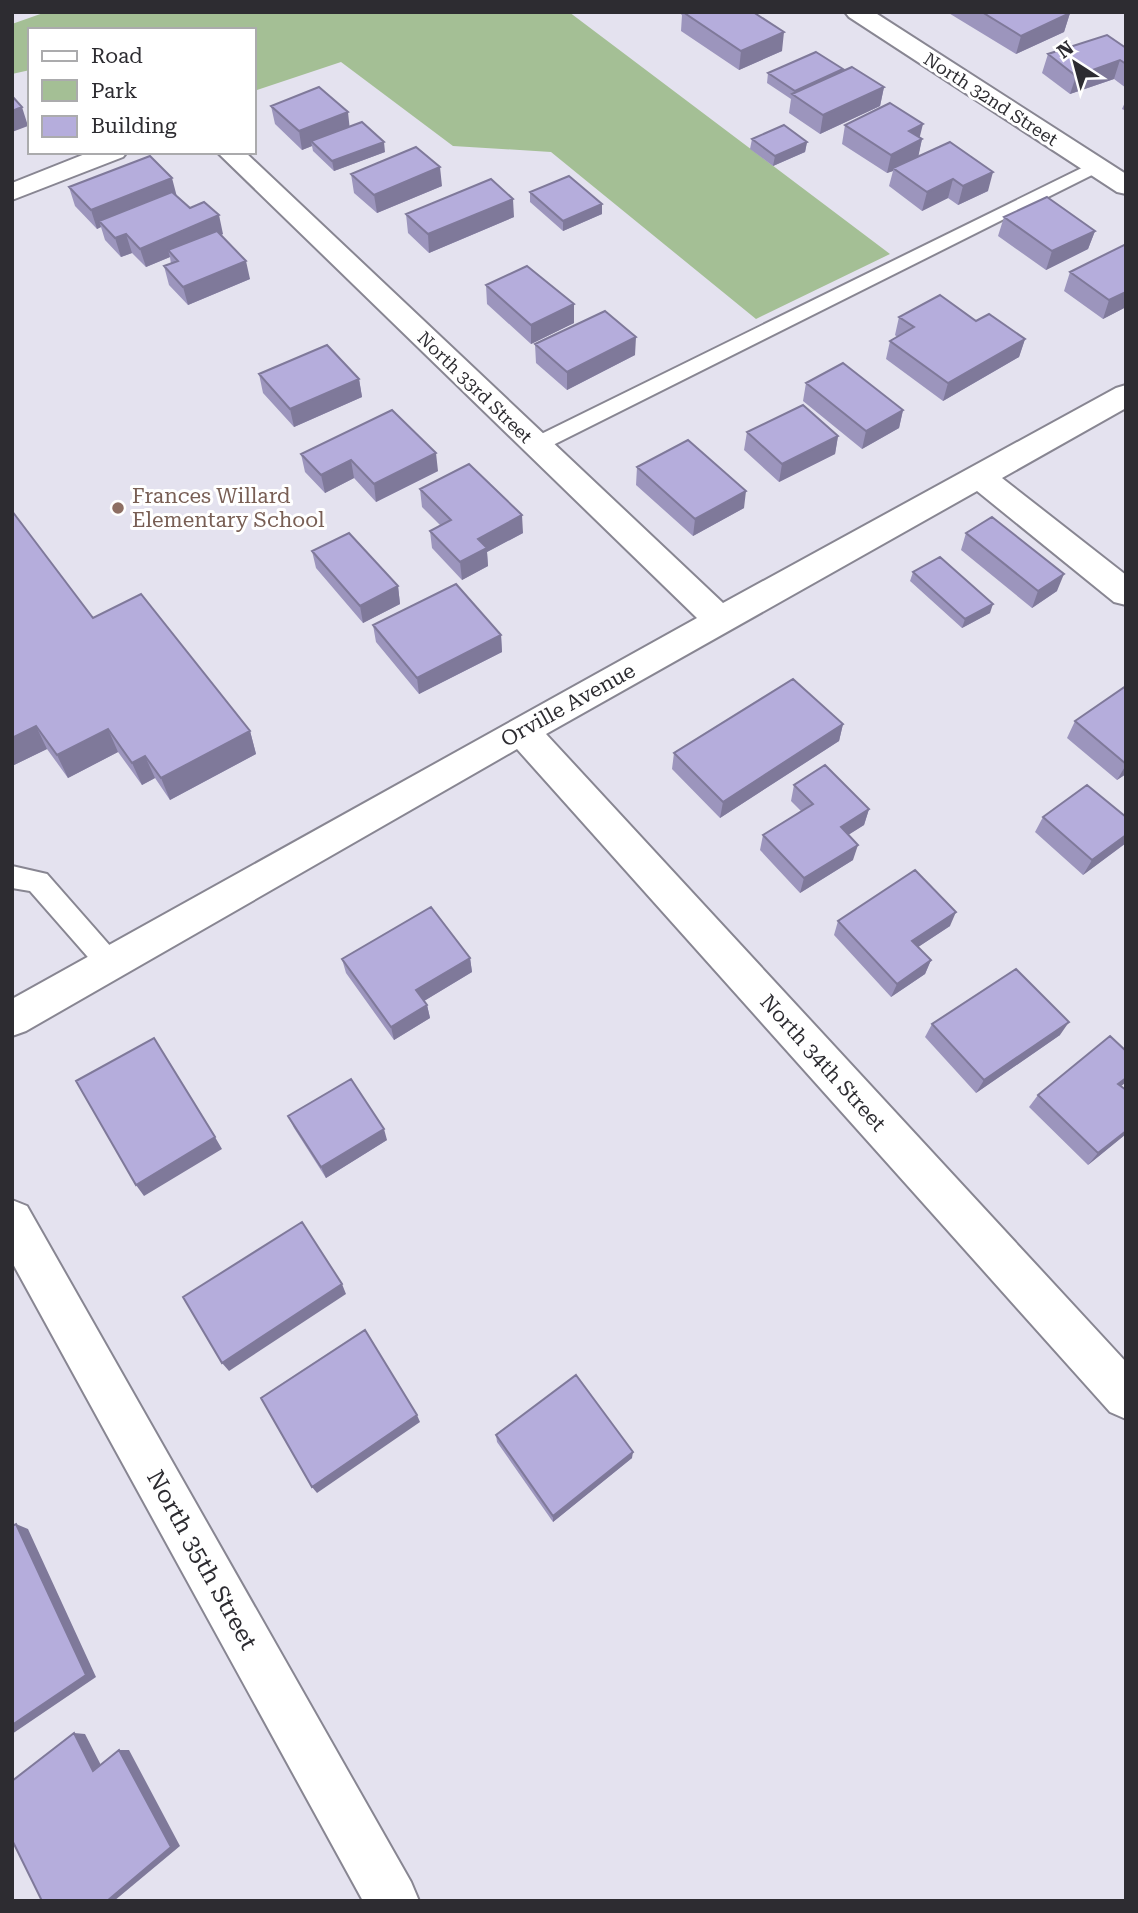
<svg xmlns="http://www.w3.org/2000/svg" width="1138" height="1913" viewBox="0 0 1138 1913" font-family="'Roboto Serif',serif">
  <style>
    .green { fill: #a4bf95 }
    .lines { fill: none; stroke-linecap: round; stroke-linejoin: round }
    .service-casing { stroke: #888692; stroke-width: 4 }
    .minor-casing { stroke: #888692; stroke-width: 4 }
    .service { fill: #fff; fill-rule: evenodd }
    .minor { fill: #fff; fill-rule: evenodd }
    .wall { fill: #9c95bd }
    .shaded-wall { fill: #7f799a }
    .building { fill: #b5addc; stroke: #7f799a; stroke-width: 2 }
    .education-dot { fill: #8d6e63; stroke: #fff; stroke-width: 2.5 }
    .labels { text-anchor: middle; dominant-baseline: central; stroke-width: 6; stroke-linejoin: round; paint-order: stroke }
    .far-street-label { font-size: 18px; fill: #2d2c31; stroke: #fff }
    .education-label { font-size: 21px; fill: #785e54; stroke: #fff; text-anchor: start }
    .street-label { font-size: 21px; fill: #2d2c31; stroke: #fff }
    .near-street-label { font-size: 24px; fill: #2d2c31; stroke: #fff }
  </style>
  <rect width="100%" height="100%" fill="#e4e2ef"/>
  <!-- green -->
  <path class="green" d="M 46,12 L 569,12 L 890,254 L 756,319 L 551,152 L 453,146 L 341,62 L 254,91 L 254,30 L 30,30 L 30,70 L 12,74 L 12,24 Z"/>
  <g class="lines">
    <defs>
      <path id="service" d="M 1096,161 L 1105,166 L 1102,170 L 543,450 L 529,450 L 526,445 L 529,440 Z
        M 12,866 L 47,874 L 119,956 L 123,964 L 119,972 L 110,975 L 101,972 L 30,891 L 12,888 Z"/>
      <path id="minor" d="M 845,12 L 874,12 L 1126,174 L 1126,194 L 1117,192 L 849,17 Z
        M 90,152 L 127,152 L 123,157 L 12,200 L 12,183 Z
        M 217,152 L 245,152 L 723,603 L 1116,388 L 1126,385 L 1126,408 L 1002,478 L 1126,575 L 1126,605 L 1114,602 L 977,491 L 546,734 L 1126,1362 L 1126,1419 L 1110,1412 L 517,749 L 26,1031 L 12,1036 L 12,999 L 697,618 Z
        M 12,1200 L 27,1206 L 411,1882 L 419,1901 L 363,1901 L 12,1262 Z"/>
    </defs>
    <!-- service casing -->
    <use href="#service" class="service-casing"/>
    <!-- minor casing -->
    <use href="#minor" class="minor-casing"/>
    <!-- service -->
    <use href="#service" class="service"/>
    <!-- minor -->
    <use href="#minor" class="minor"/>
  </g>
  <!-- wall -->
  <path class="wall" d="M 678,12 L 753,12 L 782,51 L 739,70 L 681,31 L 682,15 Z
    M 947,12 L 1068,12 L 1070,13 L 1064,32 L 1016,54 Z
    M 1126,48 L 1126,88 L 1114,79 L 1070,94 L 1042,73 L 1048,54 Z
    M 843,71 L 884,87 L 880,106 L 820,134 L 789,113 L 791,99 L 767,83 L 768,73 Z
    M 1126,100 L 1126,111 L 1122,109 Z
    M 271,106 L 350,127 L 385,152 L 334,171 L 313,151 L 312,146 L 302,150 L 275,124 Z
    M 845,125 L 920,138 L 922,139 L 918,156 L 988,191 L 958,205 L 948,198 L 922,211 L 889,186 L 893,171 L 887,173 L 842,144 Z
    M 752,139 L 807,142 L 805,152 L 773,166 L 750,149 Z
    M 351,174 L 442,186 L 377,213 L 354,193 Z
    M 69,187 L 177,196 L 190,208 L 223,234 L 221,235 L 250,279 L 188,305 L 169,285 L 164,266 L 171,264 L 170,257 L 146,267 L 132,253 L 121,257 L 105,240 L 101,227 L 97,229 L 75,206 Z
    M 530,192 L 602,214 L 563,231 L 530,202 Z
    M 406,214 L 514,217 L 429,253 L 408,233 Z
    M 1004,217 L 1095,231 L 1088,249 L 1046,270 L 998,236 Z
    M 1126,244 L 1126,307 L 1103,319 L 1064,291 L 1070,272 Z
    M 486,285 L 574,323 L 531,344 L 487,304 Z
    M 899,317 L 976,321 L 1025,339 L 1019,357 L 943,401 L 886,359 L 890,341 L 897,337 L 895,335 Z
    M 535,344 L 635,355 L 567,390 L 536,363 Z
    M 259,374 L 359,379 L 362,397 L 294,427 L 263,393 Z
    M 806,383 L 903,410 L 899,428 L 862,449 L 803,401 Z
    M 747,432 L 838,436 L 835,454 L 779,482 L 744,450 Z
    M 301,454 L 438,471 L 376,502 L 354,478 L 325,493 L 305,472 Z
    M 637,467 L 744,508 L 693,536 L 636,485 Z
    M 420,489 L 523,533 L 487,552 L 488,566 L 462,580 L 432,548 L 430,531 L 440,525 L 422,507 Z
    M 966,533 L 1057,591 L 1032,608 L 961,550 Z
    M 312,551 L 398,586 L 400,604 L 363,623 L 316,568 Z
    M 913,572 L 990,613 L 962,628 L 910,581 Z
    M 93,618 L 250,731 L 256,754 L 170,800 L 155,778 L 142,785 L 118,752 L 68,778 L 47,749 L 12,766 Z
    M 373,625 L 501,635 L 502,652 L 419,694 L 376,642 Z
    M 1126,686 L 1126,774 L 1117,780 L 1067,738 L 1075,721 Z
    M 843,724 L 839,741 L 720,818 L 672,769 L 674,753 Z
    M 794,785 L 869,809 L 864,825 L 848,835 L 853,860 L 800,893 L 760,850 L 763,835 L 801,811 L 791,801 Z
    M 1043,817 L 1126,817 L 1126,843 L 1083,875 L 1035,832 Z
    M 838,921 L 950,926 L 918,947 L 931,960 L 925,974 L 891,997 L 834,935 Z
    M 470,958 L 472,972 L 424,1001 L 427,1005 L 430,1018 L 394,1040 L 346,973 L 342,959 Z
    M 932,1024 L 1060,1035 L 976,1093 L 925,1037 Z
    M 1126,1051 L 1126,1082 L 1121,1086 L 1126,1090 L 1126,1134 L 1088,1165 L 1029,1107 L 1038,1095 Z
    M 288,1116 L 387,1140 L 326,1178 L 294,1128 Z
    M 496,1435 L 632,1458 L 553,1522 L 497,1442 Z"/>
  <!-- shaded-wall -->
  <path class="shaded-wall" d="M 1070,13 L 1064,32 L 1016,54 L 1021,36 Z
    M 784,32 L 782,51 L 739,70 L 741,51 Z
    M 1120,60 L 1114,79 L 1070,94 L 1076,76 Z
    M 843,69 L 842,79 L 794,96 L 795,91 Z
    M 884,87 L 880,106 L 820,134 L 823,115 Z
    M 22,107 L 28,126 L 12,132 L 12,111 Z
    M 348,112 L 350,131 L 311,141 L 312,146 L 302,150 L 299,131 Z
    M 923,124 L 919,140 L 922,139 L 918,158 L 893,168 L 893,171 L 887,173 L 891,155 L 909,131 Z
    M 384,142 L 385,152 L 334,171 L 332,161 Z
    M 807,142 L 805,152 L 773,166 L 775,156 Z
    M 440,167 L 442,186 L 377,213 L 374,195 Z
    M 993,172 L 988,191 L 958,205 L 963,186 Z
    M 172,178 L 177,197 L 99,221 L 101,227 L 97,229 L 91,210 Z
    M 953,179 L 948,198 L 922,211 L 927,192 Z
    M 513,199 L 514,217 L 429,253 L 428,234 Z
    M 602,204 L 602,214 L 563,231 L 563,221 Z
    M 219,215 L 223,234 L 173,256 L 168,250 L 170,257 L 146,267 L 140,249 Z
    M 1095,231 L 1088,249 L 1046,270 L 1052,251 Z
    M 126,234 L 132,253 L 121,257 L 115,238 Z
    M 246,261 L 250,279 L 188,305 L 183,287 Z
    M 1126,292 L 1126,307 L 1103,319 L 1109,300 Z
    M 574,304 L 574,323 L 531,344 L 531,325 Z
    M 636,337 L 635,355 L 567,390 L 567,372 Z
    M 1025,339 L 1019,357 L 943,401 L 948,383 Z
    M 359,379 L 362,397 L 294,427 L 290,409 Z
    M 903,410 L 899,428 L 862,449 L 866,431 Z
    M 838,436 L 835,454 L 779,482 L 782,464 Z
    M 436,453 L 438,471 L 376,502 L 374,484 Z
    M 351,460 L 354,478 L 325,493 L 321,475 Z
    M 746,491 L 744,508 L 693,536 L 695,519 Z
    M 522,515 L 523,533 L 487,552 L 488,566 L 462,580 L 460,562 L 478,539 Z
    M 1064,574 L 1057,591 L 1032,608 L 1038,591 Z
    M 398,586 L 400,604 L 363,623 L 360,606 Z
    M 993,604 L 990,613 L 962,628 L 965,619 Z
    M 501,635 L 502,652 L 419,694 L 417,678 Z
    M 843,724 L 839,741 L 720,818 L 723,802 Z
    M 36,726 L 47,749 L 12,766 L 12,738 Z
    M 108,729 L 118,752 L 68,778 L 57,755 Z
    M 250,731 L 256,754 L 170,800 L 161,778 Z
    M 145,756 L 155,778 L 142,785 L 132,763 Z
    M 1126,765 L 1126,774 L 1117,780 Z
    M 869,809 L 864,825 L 837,842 L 841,827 Z
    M 1126,835 L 1126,843 L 1083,875 L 1092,860 Z
    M 858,845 L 853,860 L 800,893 L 804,878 Z
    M 956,912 L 950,926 L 906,955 L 912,941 Z
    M 470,958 L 472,972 L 419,1004 L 416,990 Z
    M 931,960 L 925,974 L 891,997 L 897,984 Z
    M 427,1005 L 430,1018 L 394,1040 L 391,1027 Z
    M 1069,1022 L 1060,1035 L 976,1093 L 984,1080 Z
    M 1126,1078 L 1126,1082 L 1109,1096 L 1118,1084 Z
    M 384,1129 L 387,1140 L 326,1178 L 321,1167 Z
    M 1126,1131 L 1126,1134 L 1088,1165 L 1098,1153 Z
    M 215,1137 L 222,1149 L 144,1196 L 136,1185 Z
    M 342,1284 L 346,1294 L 229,1371 L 222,1363 Z
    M 417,1415 L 420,1422 L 317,1493 L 312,1487 Z
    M 633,1452 L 632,1458 L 553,1522 L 553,1516 Z
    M 16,1524 L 28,1529 L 96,1677 L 12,1734 Z
    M 74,1733 L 85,1734 L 104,1771 L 93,1771 Z
    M 119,1750 L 129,1750 L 180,1846 L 114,1901 L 107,1901 Z"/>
  <!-- building -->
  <path class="building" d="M 683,12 L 753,12 L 784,32 L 741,51 Z
    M 982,12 L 1068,12 L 1070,13 L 1021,36 Z
    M 1107,35 L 1126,48 L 1126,64 L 1120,60 L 1076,76 L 1048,54 Z
    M 816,52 L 843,69 L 795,91 L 768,73 Z
    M 852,67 L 884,87 L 823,115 L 792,94 Z
    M 319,87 L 348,112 L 299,131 L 271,106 Z
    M 12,96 L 22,107 L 12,111 Z
    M 890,103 L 923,124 L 909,131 L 922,139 L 891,155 L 845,125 Z
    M 362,122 L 384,142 L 332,161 L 311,141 Z
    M 784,125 L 807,142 L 775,156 L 752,139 Z
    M 950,142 L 993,172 L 963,186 L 953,179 L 927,192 L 893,168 Z
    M 416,147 L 440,167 L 374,195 L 351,174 Z
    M 150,156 L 172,178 L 91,210 L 69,187 Z
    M 569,176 L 602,204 L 563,221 L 530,192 Z
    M 491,179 L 513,199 L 428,234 L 406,214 Z
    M 172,192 L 190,208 L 204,202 L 219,215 L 140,249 L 126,234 L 115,238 L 99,221 Z
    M 1047,197 L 1095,231 L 1052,251 L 1004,217 Z
    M 217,231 L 246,261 L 183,287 L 164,266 L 178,261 L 168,250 Z
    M 1126,244 L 1126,292 L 1109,300 L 1070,272 Z
    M 527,266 L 574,304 L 531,325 L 486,285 Z
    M 940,295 L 976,321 L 989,314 L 1025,339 L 948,383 L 890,341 L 914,327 L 899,317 Z
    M 605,311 L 636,337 L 567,372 L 535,344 Z
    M 327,345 L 359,379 L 290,409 L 259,374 Z
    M 843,363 L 903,410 L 866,431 L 806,383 Z
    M 803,405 L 838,436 L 782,464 L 747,432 Z
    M 392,410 L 436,453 L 374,484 L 351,460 L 321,475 L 301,454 Z
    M 688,440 L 746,491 L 695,519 L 637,467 Z
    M 469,464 L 522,515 L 478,539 L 487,548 L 460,562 L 430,531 L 451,520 L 420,489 Z
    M 12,511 L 93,618 L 141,594 L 250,731 L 161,778 L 145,756 L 132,763 L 108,729 L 57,755 L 36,726 L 12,738 Z
    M 992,517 L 1064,574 L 1038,591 L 966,533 Z
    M 349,533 L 398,586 L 360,606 L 312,551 Z
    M 940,557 L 993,604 L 965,619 L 913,572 Z
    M 456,584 L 501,635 L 417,678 L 373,625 Z
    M 793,679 L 843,724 L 723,802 L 674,753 Z
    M 1126,686 L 1126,764 L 1075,721 Z
    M 825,765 L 869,809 L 841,827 L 858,845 L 804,878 L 763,835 L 813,804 L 794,785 Z
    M 1087,785 L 1126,817 L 1126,835 L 1092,860 L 1043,817 Z
    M 915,870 L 956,912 L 912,941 L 931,960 L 897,984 L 838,921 Z
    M 431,907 L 470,958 L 416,990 L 427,1005 L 391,1027 L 342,959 Z
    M 1016,969 L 1069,1022 L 984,1080 L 932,1024 Z
    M 1110,1036 L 1126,1051 L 1126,1078 L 1118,1084 L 1126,1090 L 1126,1131 L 1098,1153 L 1038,1095 Z
    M 154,1038 L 215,1137 L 136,1185 L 76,1081 Z
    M 351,1079 L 384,1129 L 321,1167 L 288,1116 Z
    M 302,1222 L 342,1284 L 222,1363 L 183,1297 Z
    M 365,1330 L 417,1415 L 312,1487 L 261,1398 Z
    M 576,1375 L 633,1452 L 553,1516 L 496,1435 Z
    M 16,1524 L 86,1675 L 12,1725 L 12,1526 Z
    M 74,1733 L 93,1771 L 119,1750 L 171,1847 L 107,1901 L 42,1901 L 12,1840 L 12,1781 Z"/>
  <!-- markers -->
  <circle class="education-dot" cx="118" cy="508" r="7"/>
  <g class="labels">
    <!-- far-street labels -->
    <g class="far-street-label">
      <text transform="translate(991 99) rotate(33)">North 32nd Street</text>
      <text transform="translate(475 387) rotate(44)">North 33rd Street</text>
    </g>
    <!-- education labels -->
    <g class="education-label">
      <text x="132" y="496">Frances Willard<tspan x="132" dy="24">Elementary School</tspan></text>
    </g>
    <!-- street labels -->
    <g class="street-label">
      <text transform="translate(568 705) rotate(-29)">Orville Avenue</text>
      <text transform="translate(823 1063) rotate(48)">North 34th Street</text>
    </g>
    <!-- near-street labels -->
    <g class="near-street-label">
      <text transform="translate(202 1560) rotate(61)">North 35th Street</text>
    </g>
  </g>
  <!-- border -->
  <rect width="1138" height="1913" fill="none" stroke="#2d2c31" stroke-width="28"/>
  <!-- legend -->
  <rect x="28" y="28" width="228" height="126" fill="#ffffff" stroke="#ababad" stroke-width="2"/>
  <rect x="42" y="51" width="35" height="10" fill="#ffffff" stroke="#ababad" stroke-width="2"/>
  <text x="91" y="63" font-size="21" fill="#2d2c31">Road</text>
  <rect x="42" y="80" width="35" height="21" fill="#a4bf95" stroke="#ababad" stroke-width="2"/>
  <text x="91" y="98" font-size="21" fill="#2d2c31">Park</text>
  <rect x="42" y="116" width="35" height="21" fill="#b5addc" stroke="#ababad" stroke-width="2"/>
  <text x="91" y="133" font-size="21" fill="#2d2c31">Building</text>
  <!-- north arrow -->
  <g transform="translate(1075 63) rotate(324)" stroke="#ffffff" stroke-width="5" paint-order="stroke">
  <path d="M0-5L12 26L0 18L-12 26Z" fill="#2d2c31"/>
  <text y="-10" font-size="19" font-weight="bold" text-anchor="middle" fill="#2d2c31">N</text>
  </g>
</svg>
